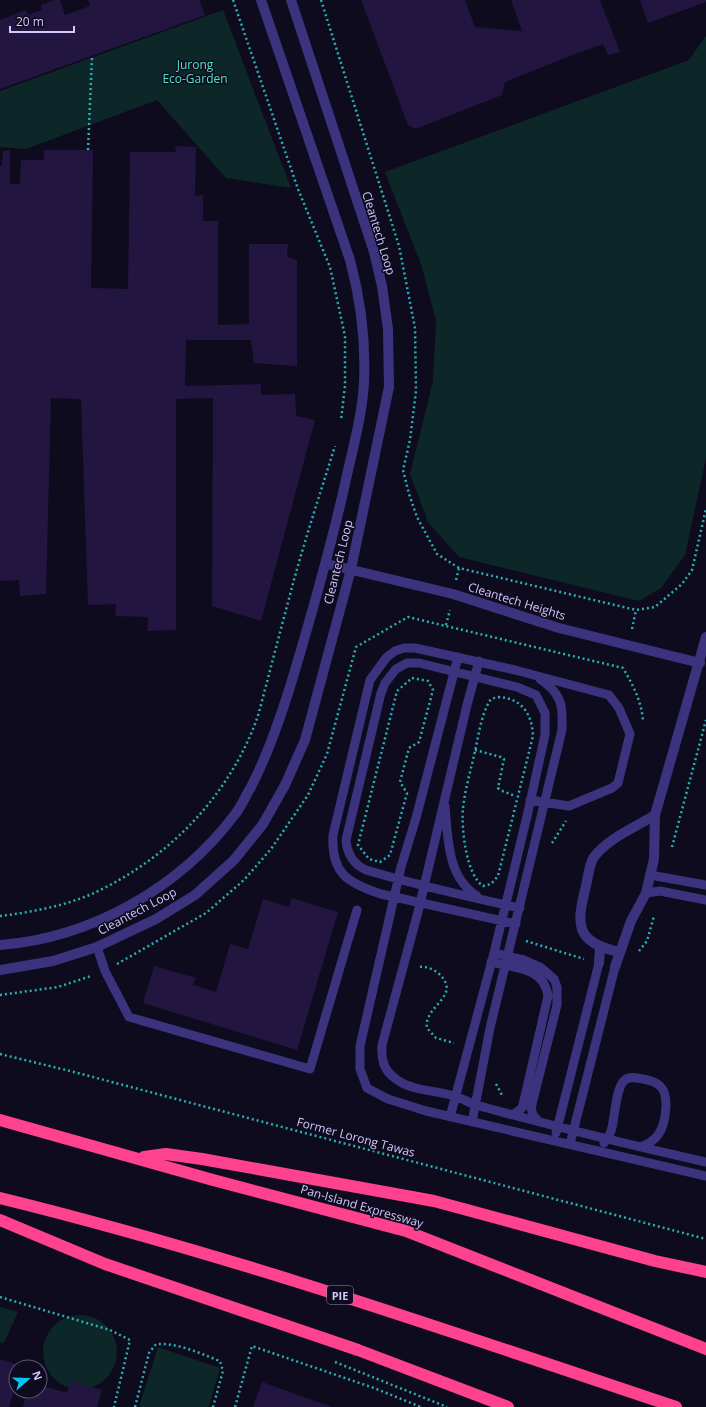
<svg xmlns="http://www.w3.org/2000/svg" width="706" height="1407" viewBox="0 0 706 1407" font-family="'Open Sans',sans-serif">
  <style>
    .green { fill: #0d2728 }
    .building { fill: #221640 }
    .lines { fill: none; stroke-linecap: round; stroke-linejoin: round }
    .path { stroke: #27b1b4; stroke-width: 2.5; stroke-dasharray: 2 3; stroke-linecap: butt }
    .lane { stroke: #3c337f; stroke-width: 9 }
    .street { stroke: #3c337f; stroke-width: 10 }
    .highway { stroke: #ff428e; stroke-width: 12 }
    .labels { text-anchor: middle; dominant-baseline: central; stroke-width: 3; stroke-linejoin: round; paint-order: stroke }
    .shield { fill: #0f0b1e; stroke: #988fbc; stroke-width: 1 }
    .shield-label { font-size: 11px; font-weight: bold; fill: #d2c7ff }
    .park-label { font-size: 12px; fill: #4ee4ca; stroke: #0f0b1e }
    .street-label { font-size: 12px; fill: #d2c7ff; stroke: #0f0b1e }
  </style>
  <rect width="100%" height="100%" fill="#0f0b1e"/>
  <!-- green -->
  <path class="green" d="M 223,10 L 291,188 L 226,178 L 157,100 L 26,149 L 0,147 L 0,91 Z
    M 706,36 L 706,458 L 685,555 L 661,588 L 639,601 L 459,557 L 428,522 L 410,474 L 433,381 L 436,321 L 422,267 L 385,172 L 689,60 Z
    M 0,1307 L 18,1312 L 4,1343 L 0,1342 Z
    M43 1352a37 37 0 1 1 74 0a37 37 0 1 1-74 0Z
    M 158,1347 L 220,1368 L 209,1407 L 139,1407 Z"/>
  <!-- building -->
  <path class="building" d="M 55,0 L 60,0 L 65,15 L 90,6 L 88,0 L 199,0 L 205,15 L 0,89 L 0,20 L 26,10 L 28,15 L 42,10 L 41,5 Z
    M 361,0 L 465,0 L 475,27 L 522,31 L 511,0 L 600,0 L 620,52 L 608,55 L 603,44 L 567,57 L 505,82 L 502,95 L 415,129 L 408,125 Z
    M 640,0 L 706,0 L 706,2 L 648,23 Z
    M 175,146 L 196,147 L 195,196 L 203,195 L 203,221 L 218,221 L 218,325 L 249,324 L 249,244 L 288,244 L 287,257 L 297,260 L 297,366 L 254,363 L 251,340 L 186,340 L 185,386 L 261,384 L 261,395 L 295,394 L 296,416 L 315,420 L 261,621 L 212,606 L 213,398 L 176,399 L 176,630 L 147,631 L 148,617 L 115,616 L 116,604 L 88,605 L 81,399 L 51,398 L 46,594 L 20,596 L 19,580 L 0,581 L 0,166 L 2,166 L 3,151 L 10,150 L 10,184 L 20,184 L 21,160 L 44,160 L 44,150 L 93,150 L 91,288 L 128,289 L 130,152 L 176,152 Z
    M 291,898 L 338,912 L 297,1050 L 143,1003 L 154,966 L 196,978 L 193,985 L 216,992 L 230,944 L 248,949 L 263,899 L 289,907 Z
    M 0,1359 L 22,1366 L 16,1367 L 16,1385 L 9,1407 L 0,1407 Z
    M 71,1381 L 102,1390 L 97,1407 L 23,1407 L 27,1391 L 40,1391 L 40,1385 L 67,1393 Z
    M 262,1382 L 329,1406 L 332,1407 L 253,1407 Z"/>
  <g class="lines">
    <!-- path -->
    <path class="path" d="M 233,0 L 298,189 L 330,267 L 345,336 L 345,386 L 341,420
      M 321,0 L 399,246 L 415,328 L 416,391 L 410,440 L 403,470 L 409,494 L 417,517 L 437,554 L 459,568 L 636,610 L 655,607 L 682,584 L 692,570 L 706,509
      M 88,150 L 92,57
      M 456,580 L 459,568
      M 446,625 L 450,610
      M 632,629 L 636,610
      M 412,678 L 428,681 L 433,690 L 419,742 L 409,748 L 400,782 L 407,793 L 390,855 L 380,862 L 369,859 L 358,845 L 397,691 Z
      M 498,697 C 521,698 532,713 533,736 L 498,876 L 491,884 L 483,886 C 466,875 461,827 463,808 C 465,789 471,770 475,751 C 479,734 481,714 491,699 Z
      M 475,750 L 501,757 L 504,759 L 498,788 L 500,790 L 515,796
      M 552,843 L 566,821
      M 672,847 L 706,720
      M 0,916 C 32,912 65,906 94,893 C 167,859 226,799 255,724 C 260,711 263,696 267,682 C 275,651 283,621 291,591 C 304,542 320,494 335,446
      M 526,941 L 584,959
      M 639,951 L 647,941 L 654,916
      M 117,964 L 206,913 L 244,880 L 271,849 L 308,795 L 327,754 L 356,647 L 408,617 L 623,668 C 633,685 642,702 643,722
      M 420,967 C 426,966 432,969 437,972 C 465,996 423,1005 427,1028 L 436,1038 L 454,1043
      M 0,995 L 58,987 L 91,976
      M 0,1054 L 74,1072 L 706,1239
      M 496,1084 L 502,1095
      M 0,1297 L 110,1330 L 130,1340 L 114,1407
      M 335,1362 L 447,1407
      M 135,1407 L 149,1353 L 156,1344 C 179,1343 199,1353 220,1361 L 223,1371 L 213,1407
      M 235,1407 L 252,1346 L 374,1388 L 421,1407"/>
    <!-- lane -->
    <path class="lane" d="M 458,657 L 416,818 L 401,867 L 360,1046 L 360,1069 L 367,1088 L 388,1099 L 426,1111 L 706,1176
      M 479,661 L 467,705 L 418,912 L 382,1045 C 381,1059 383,1070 396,1079 C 411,1091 436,1090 454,1096 C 462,1098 469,1103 476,1105 C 552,1126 629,1145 706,1162
      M 445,806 C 448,838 447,877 477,896
      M 650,875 L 706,885
      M 646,893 L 660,891 L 706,900
      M 516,924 L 381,894 C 347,883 331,873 333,835 L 370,680 L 386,658 L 395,651 L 404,648 L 415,648 L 515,670 L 609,695 L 619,708 L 630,734 L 618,783 L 612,788 L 569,806 L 530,800
      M 97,947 L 105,971 L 129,1017 L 310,1069 L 357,910
      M 494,953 L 524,960 L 540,967 L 554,979 L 557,987 L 557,1005 L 531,1108 L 533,1115 L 539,1122
      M 491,962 C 514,968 544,967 548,996 L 526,1092 L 522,1108 L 514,1114
      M 450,1117 L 494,953 L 528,812 L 545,735 L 545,713 L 536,695 L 517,687 L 419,663 L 407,663 L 396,669 L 385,683 L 381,693 L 346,840 C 347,854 353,864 366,870 C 417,885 469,897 520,908
      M 472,1122 L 490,1028 L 562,730 C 563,705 562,694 540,679
      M 556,1133 L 599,963
      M 604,1143 C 608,1138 611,1133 612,1127 C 615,1116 616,1086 625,1080 C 629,1076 637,1078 643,1079 C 648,1080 655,1081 660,1086 C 670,1095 666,1124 658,1135 C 654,1141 648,1144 641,1147
      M 570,1144 L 615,967"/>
    <!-- street -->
    <path class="street" d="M 327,564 L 453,594 L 559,628 L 700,663
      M 0,945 C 92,938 181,887 236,813 C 242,805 246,795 251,787 C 271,748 284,708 296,667 C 314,606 331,546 345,484 C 352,451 362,417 364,383 C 366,341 361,301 350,260 L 261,0
      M 619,952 C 575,942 576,925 586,886 C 588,878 589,864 594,857 C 608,838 636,827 655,815
      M 599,963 L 600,948
      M 615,967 L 631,921 L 646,893 L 654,859 L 655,815 L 706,637
      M 0,970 L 53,961 L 97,947 L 156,919 L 195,895 L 234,860 L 263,824 L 285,785 L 305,740 L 351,569 L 389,387 L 388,329 L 382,286 L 374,252 L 291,0"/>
    <!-- highway -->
    <path class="highway" d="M 0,1120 L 213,1180 L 406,1231 L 706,1349
      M 144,1157 L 166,1154 L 202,1159 L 434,1201 L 655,1261 L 706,1272
      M 0,1198 C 229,1254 452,1332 676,1407
      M 0,1220 L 105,1264 L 358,1350 L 508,1407"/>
  </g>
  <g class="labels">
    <!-- shield labels -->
    <rect class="shield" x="327" y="1286" width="26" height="18" rx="3"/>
    <g class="shield-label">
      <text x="340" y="1295">PIE</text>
    </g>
    <!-- park labels -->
    <g class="park-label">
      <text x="195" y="64">Jurong<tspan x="195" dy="14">Eco-Garden</tspan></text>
    </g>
    <!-- street labels -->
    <g class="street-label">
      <text transform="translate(379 233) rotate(73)">Cleantech Loop</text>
      <text transform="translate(338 562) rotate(-76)">Cleantech Loop</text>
      <text transform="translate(517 601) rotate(17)">Cleantech Heights</text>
      <text transform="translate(137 911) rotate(-28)">Cleantech Loop</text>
      <text transform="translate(356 1137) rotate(15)">Former Lorong Tawas</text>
      <text transform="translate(362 1206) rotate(16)">Pan-Island Expressway</text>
    </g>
  </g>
  <!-- north arrow -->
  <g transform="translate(28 1379) rotate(70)"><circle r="19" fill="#0f0b1e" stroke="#5d5678"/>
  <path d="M0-3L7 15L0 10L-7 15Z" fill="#00c7f2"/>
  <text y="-6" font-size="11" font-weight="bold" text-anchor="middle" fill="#d2c7ff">N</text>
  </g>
  <!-- scale -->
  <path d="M10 26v6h64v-6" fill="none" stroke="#d2c7ff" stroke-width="2"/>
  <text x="16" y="26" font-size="12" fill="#d2c7ff" stroke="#0f0b1e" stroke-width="3" paint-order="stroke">20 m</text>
</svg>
